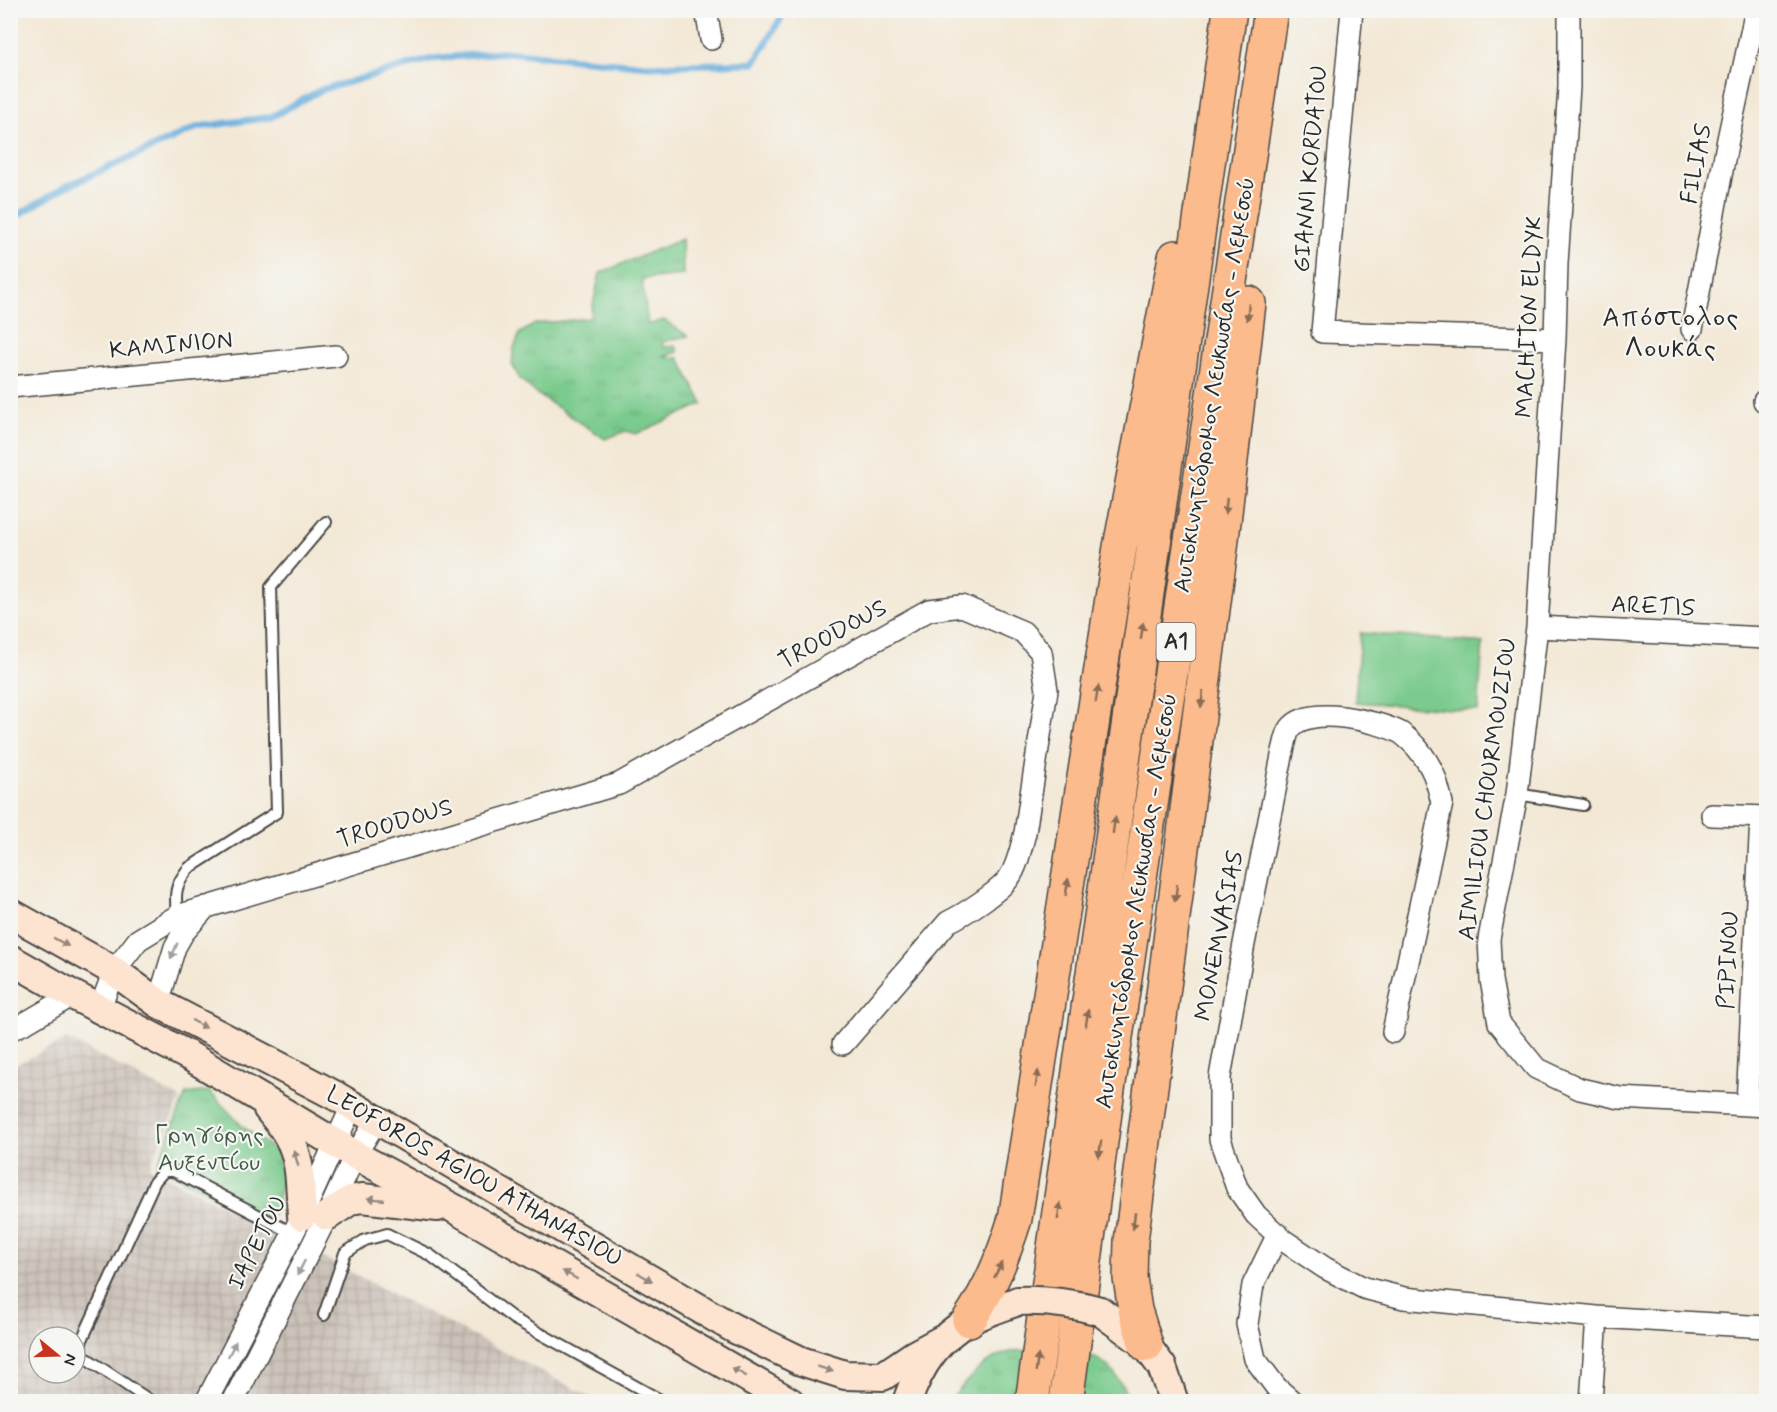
<svg xmlns="http://www.w3.org/2000/svg" width="1777" height="1412" viewBox="0 0 1777 1412" font-family="Mynerve,sans-serif">
  <style>
    .industrial { fill: url(#industrial-grid); fill-rule: evenodd }
    .grass { fill: url(#grass-tufts); stroke: #527b5c; stroke-width: 1.5 }
    .garden { fill: #7acb8d; stroke: #527b5c; stroke-width: 1.5 }
    .lines { fill: none; stroke-linecap: round; stroke-linejoin: round }
    .stream { stroke: #67addd; stroke-width: 7 }
    .service-casing { stroke: #494744; stroke-width: 14 }
    .minor-casing { stroke: #494744; stroke-width: 24 }
    .secondary-casing { stroke: #494744; stroke-width: 32 }
    .trunk-casing { stroke: #494744; stroke-width: 36 }
    .service { stroke: #fff; stroke-width: 10 }
    .minor { stroke: #fff; stroke-width: 21 }
    .secondary { stroke: #fde4d1; stroke-width: 28 }
    .trunk { stroke: #fbbb8c; stroke-width: 33 }
    .secondary-bridge-casing { stroke: #494744; stroke-width: 32; stroke-linecap: butt }
    .secondary-bridge { stroke: #fde4d1; stroke-width: 28 }
    .oneway { fill: #896c57 }
    .oneway2 { fill: #94887e }
    .oneway3 { fill: #a0a0a0 }
    .labels { text-anchor: middle; dominant-baseline: central; stroke-width: 4.5; stroke-linejoin: round; paint-order: stroke }
    .shield { fill: #f6f6f2; stroke: #686867; stroke-width: 1.5 }
    .shield-label { font-size: 22px; font-weight: bold; fill: #2b2b2b }
    .street-label { font-size: 24px; fill: #2b2b2b; stroke: #f6f6f2 }
    .park-label { font-size: 24px; fill: #435b48; stroke: #f6f6f2 }
    .quarter-label { font-size: 27px; letter-spacing: 1.5px; fill: #2b2b2b; stroke: #f6f6f2 }
  </style>
  <defs>
    <pattern id="industrial-grid" width="8" height="8" patternUnits="userSpaceOnUse" patternTransform="scale(1.5)"><rect width="8" height="8" fill="#ccc2b9"/><path d="M0 4h8M4 0v8" fill="none" stroke="#afa79f"/></pattern>
    <pattern id="grass-tufts" width="24" height="20" patternUnits="userSpaceOnUse" patternTransform="scale(1.5)"><rect width="24" height="20" fill="#7acb8d"/><path d="M3 7l-1-3M5 7V3M7 7l1-3M15 17l-1-3M17 17v-4M19 17l1-3" fill="none" stroke="#6aae7a"/></pattern>
  </defs>
  <rect width="100%" height="100%" fill="#f6f6f2"/>
  <filter id="ink" filterUnits="userSpaceOnUse"><feTurbulence type="fractalNoise" baseFrequency=".0167" numOctaves="2"/><feDisplacementMap in="SourceGraphic" scale="12" xChannelSelector="R" yChannelSelector="G"/><feConvolveMatrix kernelMatrix="1 2 1 2 8 2 1 2 1" color-interpolation-filters="sRGB"/></filter>
  <filter id="wash" filterUnits="userSpaceOnUse"><feTurbulence type="fractalNoise" baseFrequency=".008" numOctaves="4" result="noise"/><feDisplacementMap in="SourceGraphic" scale="24" xChannelSelector="R" yChannelSelector="G"/><feGaussianBlur stdDeviation="1.35" result="paint"/><feColorMatrix in="noise" values="0 0 0 0 0 0 0 0 0 0 0 0 0 0 0 0 0 1.4 0 .05"/><feComposite in="paint" operator="in"/></filter>
  <g filter="url(#wash)">
    <rect width="100%" height="100%" fill="#f3e8d5"/>
    <!-- industrial -->
    <path class="industrial" d="M 67,1039 L 181,1099 L 149,1167 L 598,1401 L 11,1402 L 11,1067 ZM 39,1337 L 75,1337 L 75,1373 L 39,1373 Z"/>
    <!-- grass -->
    <path class="grass" d="M 682,239 L 683,275 L 642,279 L 648,325 L 664,320 L 688,336 L 662,342 L 663,347 L 676,346 L 678,352 L 663,357 L 679,358 L 703,404 L 636,434 L 626,431 L 605,439 L 537,394 L 519,378 L 512,364 L 514,348 L 520,333 L 535,324 L 590,318 L 600,273 Z
      M 209,1091 L 243,1127 L 276,1151 L 283,1176 L 276,1207 L 267,1225 L 157,1165 L 186,1094 Z
      M 1053,1349 C 1069,1352 1090,1353 1104,1363 C 1114,1370 1126,1391 1132,1401 L 950,1402 C 963,1384 984,1359 1006,1353 C 1021,1349 1037,1349 1053,1349 Z"/>
    <!-- garden -->
    <path class="garden" d="M 1360,633 L 1483,643 L 1478,711 L 1355,702 Z"/>
    <g class="lines">
      <!-- stream -->
      <path class="stream" d="M 10,220 L 65,187 L 198,127 L 271,117 L 321,90 L 431,59 L 505,52 L 648,66 L 754,63 L 786,10"/>
    </g>
  </g>
  <g filter="url(#ink)">
    <g class="lines">
      <defs>
        <path id="service" d="M 1517,794 L 1583,805
          M 177,916 C 175,894 174,886 189,868 L 277,812 L 271,587 L 326,522
          M 324,1315 L 345,1253 L 365,1240 L 387,1234 L 430,1255 L 514,1319 L 664,1402
          M 152,1402 L 86,1358 L 81,1351 L 81,1342 L 155,1181 L 164,1171 L 174,1171 L 292,1233"/>
        <path id="minor" d="M 706,10 L 711,39
          M 1352,10 L 1322,332 L 1555,339
          M 1569,10 L 1569,87 L 1557,263 L 1555,339 L 1537,627 L 1517,794 L 1489,939 L 1491,980 L 1499,1023 L 1536,1068 L 1580,1089 L 1620,1098 L 1766,1106
          M 1692,329 L 1728,139 L 1756,10
          M 10,387 L 336,356
          M 1764,401 L 1766,401
          M 1537,627 L 1766,638
          M 1712,815 L 1766,817
          M 158,1003 L 175,947 L 183,933 L 206,907
          M 100,1008 L 114,971 L 138,940 L 177,916 L 619,784 L 929,610 L 962,606 L 1023,632 L 1041,652 L 1047,690 L 1025,833 C 1021,847 1018,865 1009,878 C 1000,891 963,915 948,922 L 843,1044
          M 10,1030 L 27,1022 L 73,995
          M 1393,1032 L 1442,803 C 1437,781 1433,767 1418,749 C 1414,744 1406,737 1401,733 C 1379,721 1307,704 1290,729 C 1286,734 1285,745 1283,751 L 1244,944 L 1220,1077 L 1220,1139 L 1237,1188 L 1256,1215 L 1283,1240 L 1325,1268 L 1364,1288 L 1404,1298 L 1597,1317 L 1766,1327
          M 1747,1105 L 1761,817
          M 1278,1234 L 1253,1285 L 1247,1324 L 1255,1359 L 1276,1387 L 1293,1402
          M 206,1402 L 302,1216 L 352,1106
          M 233,1402 L 327,1216 L 355,1155 L 377,1120
          M 1591,1402 L 1597,1317"/>
        <path id="secondary" d="M 10,913 L 114,971 L 158,1003 L 336,1096 L 733,1328 L 801,1361 L 845,1375 L 883,1376 L 914,1355 L 947,1337
          M 10,959 L 73,995 L 191,1057 L 355,1155 L 455,1209 L 790,1402
          M 268,1109 C 275,1118 283,1126 288,1136 C 302,1159 300,1190 302,1216
          M 327,1216 L 351,1200 L 362,1198 L 438,1207
          M 1100,1311 L 1146,1345 L 1162,1367 L 1174,1402
          M 907,1402 C 918,1369 938,1337 970,1320 C 985,1312 1002,1307 1018,1301"/>
        <path id="trunk" d="M 969,1320 C 991,1287 1003,1257 1015,1219 L 1120,547 L 1175,257
          M 1146,1345 L 1135,1310 L 1130,1278 L 1131,1241 L 1221,548 L 1249,303
          M 1032,1402 L 1230,10
          M 1066,1402 L 1108,1090 L 1271,10"/>
      </defs>
      <!-- service casing -->
      <use href="#service" class="service-casing"/>
      <!-- minor casing -->
      <use href="#minor" class="minor-casing"/>
      <!-- secondary casing -->
      <use href="#secondary" class="secondary-casing"/>
      <!-- trunk casing -->
      <use href="#trunk" class="trunk-casing"/>
      <!-- service -->
      <use href="#service" class="service"/>
      <!-- minor -->
      <use href="#minor" class="minor"/>
      <!-- secondary -->
      <use href="#secondary" class="secondary"/>
      <!-- trunk -->
      <use href="#trunk" class="trunk"/>
      <defs>
        <path id="secondary-bridge" d="M 1018,1301 C 1047,1300 1072,1303 1100,1311"/>
      </defs>
      <!-- secondary-bridge casing -->
      <use href="#secondary-bridge" class="secondary-bridge-casing"/>
      <!-- secondary-bridge -->
      <use href="#secondary-bridge" class="secondary-bridge"/>
    </g>
    <!-- one-way arrows -->
    <defs><path id="oneway-solid" d="M-6-.8H1V-3.2L6.5 0L1 3.2V.8H-6Z" transform="scale(1.5)"/></defs>
    <g class="oneway">
      <use href="#oneway-solid" transform="translate(1248 312) rotate(96)"/>
      <use href="#oneway-solid" transform="translate(1226 506) rotate(96)"/>
      <use href="#oneway-solid" transform="translate(1142 631) rotate(-82)"/>
      <use href="#oneway-solid" transform="translate(1097 694) rotate(-81)"/>
      <use href="#oneway-solid" transform="translate(1202 699) rotate(97)"/>
      <use href="#oneway-solid" transform="translate(1114 825) rotate(-82)"/>
      <use href="#oneway-solid" transform="translate(1067 887) rotate(-81)"/>
      <use href="#oneway-solid" transform="translate(1176 893) rotate(97)"/>
      <use href="#oneway-solid" transform="translate(1087 1018) rotate(-82)"/>
      <use href="#oneway-solid" transform="translate(1037 1079) rotate(-81)"/>
      <use href="#oneway-solid" transform="translate(1100 1149) rotate(98)"/>
      <use href="#oneway-solid" transform="translate(1059 1211) rotate(-82)"/>
      <use href="#oneway-solid" transform="translate(1134 1221) rotate(97)"/>
      <use href="#oneway-solid" transform="translate(998 1270) rotate(-64)"/>
      <use href="#oneway-solid" transform="translate(1037 1363) rotate(-82)"/>
    </g>
    <g class="oneway2">
      <use href="#oneway-solid" transform="translate(61 942) rotate(29)"/>
      <use href="#oneway-solid" transform="translate(199 1024) rotate(28)"/>
      <use href="#oneway-solid" transform="translate(296 1158) rotate(-106)"/>
      <use href="#oneway-solid" transform="translate(376 1199) rotate(-174)"/>
      <use href="#oneway-solid" transform="translate(570 1275) rotate(-150)"/>
      <use href="#oneway-solid" transform="translate(645 1277) rotate(30)"/>
      <use href="#oneway-solid" transform="translate(825 1369) rotate(18)"/>
      <use href="#oneway-solid" transform="translate(739 1372) rotate(-150)"/>
    </g>
    <g class="oneway3">
      <use href="#oneway-solid" transform="translate(174 951) rotate(114)"/>
      <use href="#oneway-solid" transform="translate(301 1268) rotate(117)"/>
      <use href="#oneway-solid" transform="translate(232 1349) rotate(-63)"/>
    </g>
  </g>
  <g class="labels">
    <!-- shield labels -->
    <rect class="shield" x="1156.5" y="623" width="39" height="38" rx="4.5"/>
    <g class="shield-label">
      <text x="1176" y="642">A1</text>
    </g>
    <!-- street labels -->
    <g class="street-label">
      <text transform="translate(1697 164) rotate(-79)">FILIAS</text>
      <text transform="translate(1311 169) rotate(-85)">GIANNI KORDATOU</text>
      <text transform="translate(1530 317) rotate(-87)">MACHITON ELDYK</text>
      <text transform="translate(171 346) rotate(-5)">KAMINION</text>
      <text transform="translate(1215 385) rotate(-81)">Αυτοκινητόδρομος Λευκωσίας - Λεμεσού</text>
      <text transform="translate(1653 607) rotate(3)">ARETIS</text>
      <text transform="translate(833 635) rotate(-29)">TROODOUS</text>
      <text transform="translate(1488 789) rotate(-82)">AIMILIOU CHOURMOUZIOU</text>
      <text transform="translate(395 824) rotate(-17)">TROODOUS</text>
      <text transform="translate(1137 901) rotate(-81)">Αυτοκινητόδρομος Λευκωσίας - Λεμεσού</text>
      <text transform="translate(1220 936) rotate(-79)">MONEMVASIAS</text>
      <text transform="translate(1729 960) rotate(-87)">PIPINOU</text>
      <text transform="translate(474 1177) rotate(30)">LEOFOROS AGIOU ATHANASIOU</text>
      <text transform="translate(258 1243) rotate(-63)">IAPETOU</text>
    </g>
    <!-- park labels -->
    <g class="park-label">
      <text x="209" y="1135">Γρηγόρης<tspan x="209" dy="28">Αυξεντίου</tspan></text>
    </g>
    <!-- quarter labels -->
    <g class="quarter-label">
      <text x="1671" y="318">Απόστολος<tspan x="1671" dy="31">Λουκάς</tspan></text>
    </g>
  </g>
  <!-- margin -->
  <rect width="1777" height="1412" fill="none" stroke="#f6f6f2" stroke-width="36"/>
  <!-- north arrow -->
  <g transform="translate(57 1355) rotate(109)"><circle r="28" fill="#f6f6f2" stroke="#a5a5a2" stroke-width="1.5"/>
  <path d="M0-4.5L10 22L0 15L-10 22Z" fill="#c8321e"/>
  <text y="-9" font-size="16" font-weight="bold" text-anchor="middle" fill="#2b2b2b">N</text>
  </g>
</svg>
